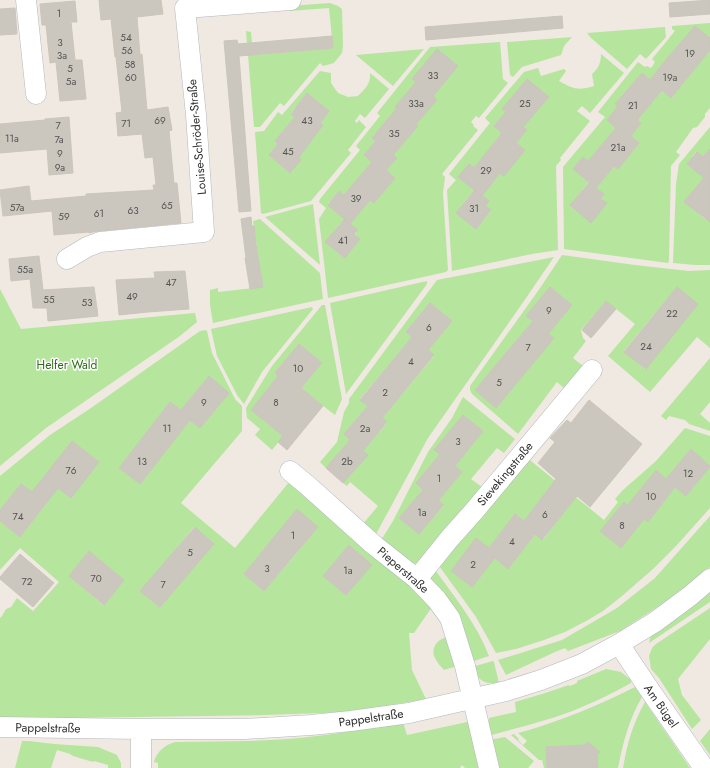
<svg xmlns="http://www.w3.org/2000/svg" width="710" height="768" viewBox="0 0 710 768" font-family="Jost,sans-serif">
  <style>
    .green { fill: #b6e59e; fill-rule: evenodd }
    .building { fill: #cbc7bf; stroke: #cbc5ba }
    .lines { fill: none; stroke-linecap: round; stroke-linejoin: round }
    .minor-casing { stroke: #b4b7c1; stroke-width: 21 }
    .minor { stroke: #fff; stroke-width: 20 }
    .labels { text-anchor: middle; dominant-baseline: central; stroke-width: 3; stroke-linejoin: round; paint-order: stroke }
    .number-label { font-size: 10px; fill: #555452 }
    .street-label { font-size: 12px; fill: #2e2e2e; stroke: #fff }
    .park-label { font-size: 12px; fill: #2c6e1b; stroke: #fff }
  </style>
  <rect width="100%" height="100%" fill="#efe9e1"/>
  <!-- green -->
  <path class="green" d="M 330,3 L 338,6 L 342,9 L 343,46 L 342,53 L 334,63 L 323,66 L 320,63 L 284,106 L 280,103 L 260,127 L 254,127 L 246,31 L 251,32 L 253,55 L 333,48 L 329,8 L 290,11 L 289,6 Z
    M 710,23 L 710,38 L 695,26 L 669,56 L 650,80 L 642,73 L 616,103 L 618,106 L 607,120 L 616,128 L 588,161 L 583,157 L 573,169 L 589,182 L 570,205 L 591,222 L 606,204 L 600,199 L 604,194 L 596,188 L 614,166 L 618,169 L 639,143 L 631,136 L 641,123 L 637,120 L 662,90 L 671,98 L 710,50 L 710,108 L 705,114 L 705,117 L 697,127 L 693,128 L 676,152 L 680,155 L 671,166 L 669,261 L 668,263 L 564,249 L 563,167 L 605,117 L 598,112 L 638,62 L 645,67 L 647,66 L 651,68 L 655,62 L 652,59 L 675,31 L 672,29 L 672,26 Z
    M 665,27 L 666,37 L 646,59 L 640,54 L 627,69 L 591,38 L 587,33 Z
    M 572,37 L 564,46 L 561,55 L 522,67 L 513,77 L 510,75 L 507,42 Z
    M 500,42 L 503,79 L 508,83 L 479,118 L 476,116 L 471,122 L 474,125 L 473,126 L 478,130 L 442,174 L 445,177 L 443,193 L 448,270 L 446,272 L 328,298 L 319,219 L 326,208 L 319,202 L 320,199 L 360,150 L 356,146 L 380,116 L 377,113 L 430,47 ZM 458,66 L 433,96 L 437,100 L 416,124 L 418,126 L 393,155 L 396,158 L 386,170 L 395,178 L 374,203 L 370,200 L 350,224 L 358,230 L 355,234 L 360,239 L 345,258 L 326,242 L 340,224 L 347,220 L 328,204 L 339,191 L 344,195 L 372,162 L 364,155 L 376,141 L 372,138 L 397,108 L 396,107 L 416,82 L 412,79 Z
    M 424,49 L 393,86 L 356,55 Z
    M 601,54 L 624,73 L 590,113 L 582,106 L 577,111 L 590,121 L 560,158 L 561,160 L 556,166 L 558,250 L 532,254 L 452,271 L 447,190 L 456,180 L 449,174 L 490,123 L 485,118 L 524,72 L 538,68 L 541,76 L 564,69 L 566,71 L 559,81 C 573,89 578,91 594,86 L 592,74 C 599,68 601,62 601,54 ZM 548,97 L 523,127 L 527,130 L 516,143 L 525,150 L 500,173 L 482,196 L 485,206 L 491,211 L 476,229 L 456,213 L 471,194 L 472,195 L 476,191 L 459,177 L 469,164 L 474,168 L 502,133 L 494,126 L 506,112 L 502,109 Z
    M 320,71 L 331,73 L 331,83 L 338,93 L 348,97 L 358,96 C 365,89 371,84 370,73 L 389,89 L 365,118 L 360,114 L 355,121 L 357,123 L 359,120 L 366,127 L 348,150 L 351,153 L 311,201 L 263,214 L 261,213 L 255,132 L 264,131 L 278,112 L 282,115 ZM 307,93 L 329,111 L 320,123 L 298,157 L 301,160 L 290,173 L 269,155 L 278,144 L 275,141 L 295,117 L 291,113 Z
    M 710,127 L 710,149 L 703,157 L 696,152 L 687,164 L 704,178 L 685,202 L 705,219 L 710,213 L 710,265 L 695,265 L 673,263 L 676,184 L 679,164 Z
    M 313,204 L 320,265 L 265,217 Z
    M 260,219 L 320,273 L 323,299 L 213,323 L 210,305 L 210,290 L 218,288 L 218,292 L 263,287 L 253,221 Z
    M 562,255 L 635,265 L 689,271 L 710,270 L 710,348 L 697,337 L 650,392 L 608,356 L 635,324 L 606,301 L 581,330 L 583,338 L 586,341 L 573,358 L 583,366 L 565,389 L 557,382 L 518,434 L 472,394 L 470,390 L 470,386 L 538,291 ZM 550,287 L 572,305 L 548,334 L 553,338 L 496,408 L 475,390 L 533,321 L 527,315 ZM 677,287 L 646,369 L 645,369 L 624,351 L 647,323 Z
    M 554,257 L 524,301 L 428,438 L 375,536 L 362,525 L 378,506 L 350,482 L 347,486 L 343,483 L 367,455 L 363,451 L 387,423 L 382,418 L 434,356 L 428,350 L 452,321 L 430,303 L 406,332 L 412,337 L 360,399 L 368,406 L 344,434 L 350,440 L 326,468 L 320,462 L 337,442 L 344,412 L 349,403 L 349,399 L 437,280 Z
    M 427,281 L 427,284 L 346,394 L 330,303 Z
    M 0,289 L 21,329 L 195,313 L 197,322 L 180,336 L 46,428 L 0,466 Z
    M 322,305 L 325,305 L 342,399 L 335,415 L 314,399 L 272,450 L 255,435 L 260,429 L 247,418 L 246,408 L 272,366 ZM 299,344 L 322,363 L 298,392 L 301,395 L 273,428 L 251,410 L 278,376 L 275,373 Z
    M 312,307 L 313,309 L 262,372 L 244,404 L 237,395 L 217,356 L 211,329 Z
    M 206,330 L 207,331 L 212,353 L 235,399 L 242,406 L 242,431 L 181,503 L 235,548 L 290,481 L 416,588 L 432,607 L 414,633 L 409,633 L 412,670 L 426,699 L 351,712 L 265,715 L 0,719 L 0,618 L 2,616 L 6,609 L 11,607 L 17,598 L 33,611 L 59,582 L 20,548 L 0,570 L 0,521 L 20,537 L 46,504 L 21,484 L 0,510 L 0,476 L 50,435 L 91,408 L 200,331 ZM 208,377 L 228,393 L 200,428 L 190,420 L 140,484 L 119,468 L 170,402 L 181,410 ZM 98,462 L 71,498 L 44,477 ZM 297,510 L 318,527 L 290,561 L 264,591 L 244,574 ZM 194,527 L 214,544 L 160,607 L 141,591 ZM 349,545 L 372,565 L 346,595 L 323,576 ZM 89,551 L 124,580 L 103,605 L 69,576 Z
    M 710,358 L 710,402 L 700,414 L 710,423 L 710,431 L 689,424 L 685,420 L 669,416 L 666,420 L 661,416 Z
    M 463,397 L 515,439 L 504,453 L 497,448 L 471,479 L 482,487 L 418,563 L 413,564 L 381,540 L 393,521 L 428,452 L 452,418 ZM 463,415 L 483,431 L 455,466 L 462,472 L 438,501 L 444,506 L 419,534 L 399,518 L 423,490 L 416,483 L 440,454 L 435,450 Z
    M 685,428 L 710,436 L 710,466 L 691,449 L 666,479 L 656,470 L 627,506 L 623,503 L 600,531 L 621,548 L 644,519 L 648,522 L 675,487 L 686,496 L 710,467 L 710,508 L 676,546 L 653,569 L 622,596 L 603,611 L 588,620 L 565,632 L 544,640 L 516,649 L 496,653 L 476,617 L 437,563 L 526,457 L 604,520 L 618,502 L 615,499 L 623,490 L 656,461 ZM 546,492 L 567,508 L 543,540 L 535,534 L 508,569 L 495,558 L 472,587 L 451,571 L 476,539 L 489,548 L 515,514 L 524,521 Z
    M 710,516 L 710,567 L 705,572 L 662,604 L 620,631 L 568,651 L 565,648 L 555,652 L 506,675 L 498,660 L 562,640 L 617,608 L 655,578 Z
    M 433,567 C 453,595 477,624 489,656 L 471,662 L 430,581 Z
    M 710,591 L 710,602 L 649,643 L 651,635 Z
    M 710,608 L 710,639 L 678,679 L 682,695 L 701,720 L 692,729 L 659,678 L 651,669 L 649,656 L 652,648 L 656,644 Z
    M 450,636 L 457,666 L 444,670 C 440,666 436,661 434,656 C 431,645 440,638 450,636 Z
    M 493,661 L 494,662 L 499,683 C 483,684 479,681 472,667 Z
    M 606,669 L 621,672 L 631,680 L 631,683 C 615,692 599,700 582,707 C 552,720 519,727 488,736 L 485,723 L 489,722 L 489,718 L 516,712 L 515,702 L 542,694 L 569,685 L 570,686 L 577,683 L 577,681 Z
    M 635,687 L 642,697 C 629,719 623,743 618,768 L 598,768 L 597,755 L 600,752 L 588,742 L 584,745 L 546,747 L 547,768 L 544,768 L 542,760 L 539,760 L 511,735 L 514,734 L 519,739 L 518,740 L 523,745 L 527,741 L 518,733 C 559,722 597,706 635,687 Z
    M 645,702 L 684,759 L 690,768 L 623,768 C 627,744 633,723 645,702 Z
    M 472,721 L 482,768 L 465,768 L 462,765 L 460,768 L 158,768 L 158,763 L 154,762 C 157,751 165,745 175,742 C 213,741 250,742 288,739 C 326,736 364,729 403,722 L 407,735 Z
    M 710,729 L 710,755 L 700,741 Z
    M 505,737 L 534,761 L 528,768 L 496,768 L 489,740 Z
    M 22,741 L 29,741 L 54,744 L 98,747 L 117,755 L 121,763 L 121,768 L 108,768 L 108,765 L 94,761 L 93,762 L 73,756 L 70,754 L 57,750 L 51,768 L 15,768 Z"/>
  <!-- building -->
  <path class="building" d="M 99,0 L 161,0 L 163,14 L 137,17 L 140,55 L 142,54 L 147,110 L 168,107 L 172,130 L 169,131 L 174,183 L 177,183 L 181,223 L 99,231 L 93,232 L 89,233 L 89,232 L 54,235 L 52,211 L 3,216 L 0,190 L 29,186 L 31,201 L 86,196 L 86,194 L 154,190 L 153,185 L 156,185 L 153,157 L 145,158 L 142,134 L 118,136 L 116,113 L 122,112 L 116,57 L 115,57 L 111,19 L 101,20 Z
    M 710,0 L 710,14 L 670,17 L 669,3 Z
    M 75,1 L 77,22 L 71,22 L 75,60 L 82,60 L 86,99 L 60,101 L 56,62 L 50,63 L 46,25 L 42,25 L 40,4 Z
    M 15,8 L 17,34 L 0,35 L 0,9 Z
    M 562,16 L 563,28 L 426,40 L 425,27 Z
    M 695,26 L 710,38 L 710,50 L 671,98 L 662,90 L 637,120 L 641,123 L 631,136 L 639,143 L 618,169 L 614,166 L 596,188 L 573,169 L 583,157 L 588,161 L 616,128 L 607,120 L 618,106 L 615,104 L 642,73 L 650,80 L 669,56 Z
    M 332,36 L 333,48 L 239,56 L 251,211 L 239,212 L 224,41 L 237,40 L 238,44 Z
    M 437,49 L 458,66 L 433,96 L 437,100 L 416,124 L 418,126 L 393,155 L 397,158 L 386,170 L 395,178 L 374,203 L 370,200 L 350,224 L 358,230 L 354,234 L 360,239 L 345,258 L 325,242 L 345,219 L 349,223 L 328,205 L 339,191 L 344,195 L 372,162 L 364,155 L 376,141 L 372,138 L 397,108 L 395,107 L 416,82 L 412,79 Z
    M 527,79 L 549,97 L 523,127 L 527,130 L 516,143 L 525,150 L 504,176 L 500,173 L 482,196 L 458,177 L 469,164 L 474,168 L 502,133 L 494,126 L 506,112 L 502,109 Z
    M 307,93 L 329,111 L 320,123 L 323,125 L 299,157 L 301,160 L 290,173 L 269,155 L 278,144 L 275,141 L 295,117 L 291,114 Z
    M 69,117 L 73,173 L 49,175 L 47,149 L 0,153 L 0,124 L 45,120 L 45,119 Z
    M 710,149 L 710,222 L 684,202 L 704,178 L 687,164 L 697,152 L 703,157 Z
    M 589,183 L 604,194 L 600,199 L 607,203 L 591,223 L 570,205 Z
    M 475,190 L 489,201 L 485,206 L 491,210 L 476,229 L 456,213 Z
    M 251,217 L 252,226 L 254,226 L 256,244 L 263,287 L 250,289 L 245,258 L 246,258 L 241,219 Z
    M 39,256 L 43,290 L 94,287 L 98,316 L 48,321 L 47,308 L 33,308 L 30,279 L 11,281 L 9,259 Z
    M 185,271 L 189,309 L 148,312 L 119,315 L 116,280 L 155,278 L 154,272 Z
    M 550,287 L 572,305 L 548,334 L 554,338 L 496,408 L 475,390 L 533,321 L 526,316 Z
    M 677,287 L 698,304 L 646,369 L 624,352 Z
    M 606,301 L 616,309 L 591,338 L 582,330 Z
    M 430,303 L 452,321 L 428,350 L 434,355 L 382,418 L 387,422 L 363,451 L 368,455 L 343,483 L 326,468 L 350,440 L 344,434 L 368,406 L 360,400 L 412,337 L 406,332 Z
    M 299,344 L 322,363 L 301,388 L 323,406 L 287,450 L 278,442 L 283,436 L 251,410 L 278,376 L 275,373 Z
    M 209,376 L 229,393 L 200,428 L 190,420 L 140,484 L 119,468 L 170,402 L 181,410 Z
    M 589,400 L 642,444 L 590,507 L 577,496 L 542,540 L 535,534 L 508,569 L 495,558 L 472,587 L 451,571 L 476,538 L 489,548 L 515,514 L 524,521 L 556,479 L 538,463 L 555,442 L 550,438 L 567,420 L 571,423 Z
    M 463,415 L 483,431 L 455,466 L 462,472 L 438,501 L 444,505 L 419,534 L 399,518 L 423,490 L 416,483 L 440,454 L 434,450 Z
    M 72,441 L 99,462 L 71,498 L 58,488 L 20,537 L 0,521 L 0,510 L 21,484 L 32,492 Z
    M 691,449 L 710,466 L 710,467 L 686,496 L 675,487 L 648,522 L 644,519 L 621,548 L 600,531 L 624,502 L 627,506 L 656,470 L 666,479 Z
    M 297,509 L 318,527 L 264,591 L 244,574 Z
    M 195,527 L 214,544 L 160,607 L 140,591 Z
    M 349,545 L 372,565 L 346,595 L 323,576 Z
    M 89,551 L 124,580 L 104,605 L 69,576 Z
    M 20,554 L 54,583 L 33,607 L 0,579 L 0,577 Z
    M 588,742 L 600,752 L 597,755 L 598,768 L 547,768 L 546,747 L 584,745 Z"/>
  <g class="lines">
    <defs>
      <path id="minor" d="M 26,0 L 36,94
        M 67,259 L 87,247 L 100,242 L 204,232 L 196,115 L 185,8 L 291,0
        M 290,471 L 307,485 L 374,545 L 417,579 L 437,600 L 450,618 L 465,666 L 489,768
        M 417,579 L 450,538 L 475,510 L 592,370
        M 619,644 L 651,692 L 704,768
        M 0,727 L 141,729 L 245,729 L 311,725 L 351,721 L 409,713 L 506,691 L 541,680 L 582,664 L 619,644 L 655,622 L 690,596 L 710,579
        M 141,768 L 141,729"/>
    </defs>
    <!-- minor casing -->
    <use href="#minor" class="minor-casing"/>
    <!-- minor -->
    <use href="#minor" class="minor"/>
  </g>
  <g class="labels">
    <!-- number labels -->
    <g class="number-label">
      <text x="59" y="13">1</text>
      <text x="126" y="37">54</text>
      <text x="60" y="42">3</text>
      <text x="127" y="50">56</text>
      <text x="690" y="53">19</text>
      <text x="62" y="55">3a</text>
      <text x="130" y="64">58</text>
      <text x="70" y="68">5</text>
      <text x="433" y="75">33</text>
      <text x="131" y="77">60</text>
      <text x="670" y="77">19a</text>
      <text x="71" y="81">5a</text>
      <text x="416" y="103">33a</text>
      <text x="525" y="103">25</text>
      <text x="633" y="105">21</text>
      <text x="160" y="120">69</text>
      <text x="307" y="120">43</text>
      <text x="126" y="123">71</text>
      <text x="58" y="125">7</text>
      <text x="394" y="133">35</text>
      <text x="12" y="138">11a</text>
      <text x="59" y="139">7a</text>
      <text x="618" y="147">21a</text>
      <text x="288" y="151">45</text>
      <text x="60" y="153">9</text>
      <text x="60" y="167">9a</text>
      <text x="486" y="170">29</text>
      <text x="356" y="198">39</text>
      <text x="167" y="205">65</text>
      <text x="17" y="207">57a</text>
      <text x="474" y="208">31</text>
      <text x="133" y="210">63</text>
      <text x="99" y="213">61</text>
      <text x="64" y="216">59</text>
      <text x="343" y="240">41</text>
      <text x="25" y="269">55a</text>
      <text x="171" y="282">47</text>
      <text x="132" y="296">49</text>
      <text x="49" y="299">55</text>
      <text x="87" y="302">53</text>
      <text x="549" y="310">9</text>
      <text x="672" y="313">22</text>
      <text x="429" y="327">6</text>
      <text x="646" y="346">24</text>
      <text x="528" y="347">7</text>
      <text x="411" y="361">4</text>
      <text x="298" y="368">10</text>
      <text x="499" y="382">5</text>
      <text x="385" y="392">2</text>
      <text x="204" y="402">9</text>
      <text x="276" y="402">8</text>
      <text x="167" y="428">11</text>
      <text x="365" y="428">2a</text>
      <text x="458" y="441">3</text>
      <text x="142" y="461">13</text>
      <text x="347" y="461">2b</text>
      <text x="71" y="470">76</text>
      <text x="688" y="473">12</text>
      <text x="439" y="478">1</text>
      <text x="651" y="496">10</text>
      <text x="422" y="512">1a</text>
      <text x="545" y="514">6</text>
      <text x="18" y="516">74</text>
      <text x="622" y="525">8</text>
      <text x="293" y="535">1</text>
      <text x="512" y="541">4</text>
      <text x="190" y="552">5</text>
      <text x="473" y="564">2</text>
      <text x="267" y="568">3</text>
      <text x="348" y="570">1a</text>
      <text x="96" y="578">70</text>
      <text x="27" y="581">72</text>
      <text x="163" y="584">7</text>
    </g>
    <!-- street labels -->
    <g class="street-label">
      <text transform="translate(197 137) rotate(-95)">Louise-Schröder-Straße</text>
      <text transform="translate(505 474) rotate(-50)">Sievekingstraße</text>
      <text transform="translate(403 570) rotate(41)">Pieperstraße</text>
      <text transform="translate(661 706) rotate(55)">Am Bügel</text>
      <text transform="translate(371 718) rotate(-8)">Pappelstraße</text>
      <text transform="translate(48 728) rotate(1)">Pappelstraße</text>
    </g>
    <!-- park labels -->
    <g class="park-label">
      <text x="67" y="365">Helfer Wald</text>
    </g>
  </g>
</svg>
